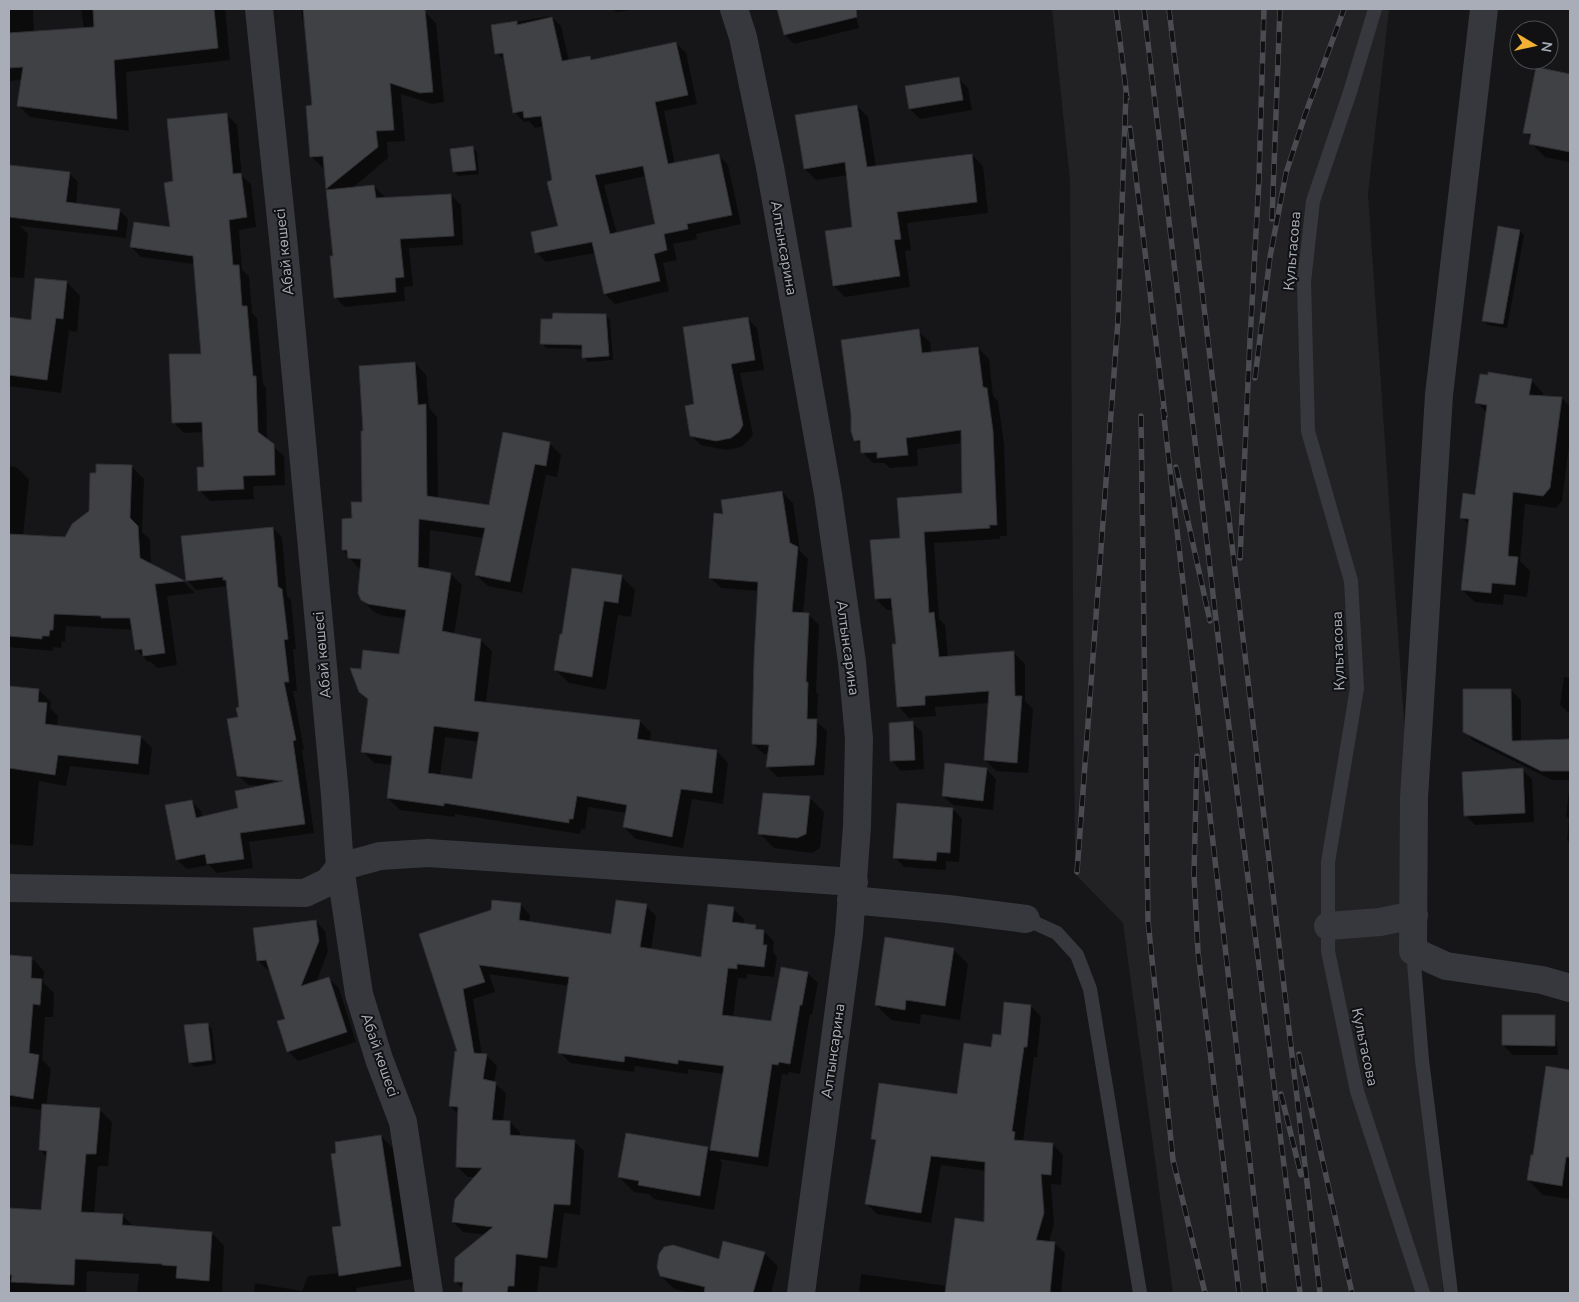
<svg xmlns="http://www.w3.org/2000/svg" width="1579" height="1302" viewBox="0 0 1579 1302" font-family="'Nunito Sans',sans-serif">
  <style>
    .built { fill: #222225 }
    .shadow { fill: #0007; fill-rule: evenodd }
    .building { fill: #404145; stroke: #303034; fill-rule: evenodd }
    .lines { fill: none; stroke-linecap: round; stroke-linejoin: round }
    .lane { stroke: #37383d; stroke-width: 14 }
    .street { stroke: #37383d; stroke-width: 28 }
    .rail-casing { stroke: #4a4c52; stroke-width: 5.5 }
    .rail { stroke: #111113; stroke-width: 4; stroke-dasharray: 11; stroke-linecap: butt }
    .labels { text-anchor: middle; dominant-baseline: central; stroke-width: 4; stroke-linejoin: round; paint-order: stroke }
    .street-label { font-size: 15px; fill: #a8adb8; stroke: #111113 }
  </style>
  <rect width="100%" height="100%" fill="#161618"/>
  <!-- built -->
  <path class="built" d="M 1052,9 L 1389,9 L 1368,194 L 1443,1293 L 1173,1293 L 1123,923 L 1075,874 L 1070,180 Z"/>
  <!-- shadow -->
  <path class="shadow" d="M 9,9 L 33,9 L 34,33 L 84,29 L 81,9 L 225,9 L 230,60 L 126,72 L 129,131 L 30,117 L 18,105 L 22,80 L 9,81 Z
    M 301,9 L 422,9 L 436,23 L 444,102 L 432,104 L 401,94 L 405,141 L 387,142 L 388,158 L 351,189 L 374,186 L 384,196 L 384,199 L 451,195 L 461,205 L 463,245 L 409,248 L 413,286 L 404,287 L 405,301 L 345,307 L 335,297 L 335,257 L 330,191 L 327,188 L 325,168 L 323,168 L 312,157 L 314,107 L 305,22 L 302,19 Z
    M 613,9 L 637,9 L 616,12 Z
    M 778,9 L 854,9 L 859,28 L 794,44 L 785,35 Z
    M 551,16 L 561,26 L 569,61 L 590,57 L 594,61 L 676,43 L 686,53 L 697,104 L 664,111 L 675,164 L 718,155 L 728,165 L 741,224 L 696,234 L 697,239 L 673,244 L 677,260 L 663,263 L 669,291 L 615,304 L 605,294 L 595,253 L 546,262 L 536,252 L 560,227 L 544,126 L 535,128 L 529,121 L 524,122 L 514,112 L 506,62 L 497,53 L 492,26 ZM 646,176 L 657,225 L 617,234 L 604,185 Z
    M 1537,69 L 1570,75 L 1570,162 L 1545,157 L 1531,143 L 1532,139 L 1525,132 Z
    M 958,78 L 968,88 L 972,110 L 920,119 L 910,109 L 907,87 Z
    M 857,106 L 868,117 L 876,167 L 972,155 L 983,166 L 988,213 L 907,223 L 911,250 L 905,251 L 910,287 L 845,297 L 834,286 L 854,228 L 848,175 L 816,180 L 805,169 L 796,116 Z
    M 227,115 L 237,125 L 242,176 L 251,184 L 256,227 L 239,230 L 242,270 L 249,276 L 252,313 L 257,318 L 263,384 L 266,388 L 267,441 L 284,456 L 285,485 L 253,486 L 254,499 L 210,501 L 200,491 L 205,468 L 204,432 L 184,433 L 173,422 L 202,355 L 195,264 L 141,257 L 131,247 L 171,228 L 174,182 Z
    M 473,148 L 477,152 L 479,174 L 458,176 L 454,171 Z
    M 13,166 L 69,173 L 78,182 L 76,205 L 119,210 L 128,219 L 126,238 L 20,226 L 28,234 L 24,278 L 9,277 L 9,170 Z
    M 1520,231 L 1524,235 L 1507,328 L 1488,325 L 1483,320 Z
    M 67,282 L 80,296 L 77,332 L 69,331 L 61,393 L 9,386 L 9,318 L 32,322 Z
    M 606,315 L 610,320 L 613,360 L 588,362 L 584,357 L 583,349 L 546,348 L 542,343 Z
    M 747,318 L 757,328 L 764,370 L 740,373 L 753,435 L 748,441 L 741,447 L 726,450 L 701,445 L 691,435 L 696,405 Z
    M 918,331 L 930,342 L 931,353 L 978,348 L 989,359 L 993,396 L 998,401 L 1004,444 L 1007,536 L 1000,536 L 1000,539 L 934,543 L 939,619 L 945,625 L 948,657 L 1013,652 L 1025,664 L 1025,701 L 1033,709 L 1028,773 L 996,771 L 985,760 L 989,703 L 935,707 L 936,716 L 909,718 L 898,706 L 897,645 L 894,610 L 887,610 L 876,599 L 902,539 L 964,495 L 962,443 L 917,449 L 918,466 L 890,468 L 884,463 L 873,463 L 862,452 L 862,446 L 856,440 Z
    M 415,363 L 426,375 L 429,408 L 437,417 L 438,499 L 490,507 L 549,443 L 561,455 L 557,477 L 546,475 L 522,593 L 488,586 L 476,575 L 484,538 L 430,530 L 429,570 L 451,574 L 462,585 L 454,635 L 480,640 L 492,651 L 486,703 L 640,721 L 651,733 L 650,742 L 717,751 L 728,763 L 723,804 L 692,799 L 683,848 L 636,839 L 624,827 L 627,813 L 588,807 L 585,830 L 581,829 L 580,834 L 455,814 L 455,817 L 400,810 L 388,798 L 392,765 L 374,763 L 363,751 L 369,700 L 360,692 L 362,670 L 400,655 L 406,619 L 381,615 L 374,612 L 362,600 L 360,570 L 343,550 L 353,520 L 363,503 ZM 445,737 L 479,742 L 473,780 L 440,776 Z
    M 1531,380 L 1543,393 L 1543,397 L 1562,398 L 1570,407 L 1570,438 L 1562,501 L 1556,508 L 1525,504 L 1520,561 L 1530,571 L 1527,597 L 1504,594 L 1503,605 L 1475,602 L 1462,590 L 1470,525 L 1462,518 L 1476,496 L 1487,413 L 1477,402 Z
    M 9,466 L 16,467 L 29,479 L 23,536 L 65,538 L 132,467 L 144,479 L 142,532 L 150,539 L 151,565 L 184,582 L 195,593 L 167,596 L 177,665 L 157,668 L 150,661 L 148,662 L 136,649 L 133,630 L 66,626 L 65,642 L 62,641 L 61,648 L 53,647 L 53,651 L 9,647 Z
    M 782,492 L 793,503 L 800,551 L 808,559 L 803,614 L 808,614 L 819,625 L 816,692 L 818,694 L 817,722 L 827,731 L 824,775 L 778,777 L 767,767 L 769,755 L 764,754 L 753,744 L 759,591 L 721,588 L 710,577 L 724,516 Z
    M 273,528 L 282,537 L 287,596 L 291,600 L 296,649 L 293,649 L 297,691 L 293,691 L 304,750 L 302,750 L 314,833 L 249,842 L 253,868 L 217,873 L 209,865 L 187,869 L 177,860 L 191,801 L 201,811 L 202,818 L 239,809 L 261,786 L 248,785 L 239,775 L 241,708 L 228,586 L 196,590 L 187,580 Z
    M 621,576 L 635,590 L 631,617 L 618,615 L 606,690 L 569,683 L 555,669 L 564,636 Z
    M 1564,677 L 1570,678 L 1570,714 L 1560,705 Z
    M 9,687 L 39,690 L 51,702 L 50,708 L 58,716 L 57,726 L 141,737 L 152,748 L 149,775 L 70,766 L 66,786 L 39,781 L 33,846 L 9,844 Z
    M 1511,690 L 1521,700 L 1521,742 L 1562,740 L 1570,749 L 1570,780 L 1552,780 L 1474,741 L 1464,731 Z
    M 913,723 L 922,732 L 924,769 L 901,771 L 892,761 Z
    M 986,769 L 996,779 L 993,810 L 953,805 L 943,796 Z
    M 1522,770 L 1532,779 L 1534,822 L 1475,825 L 1466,816 Z
    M 1570,782 L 1570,843 L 1567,840 L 1569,819 L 1566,816 Z
    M 810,798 L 824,812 L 820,848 L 812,853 L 774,848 L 759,833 Z
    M 953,809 L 962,819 L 959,862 L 946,861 L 946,870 L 904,867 L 895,857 Z
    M 520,904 L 530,915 L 529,923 L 612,935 L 646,906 L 656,916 L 651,950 L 702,958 L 733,909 L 744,919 L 743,925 L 755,927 L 759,931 L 764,931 L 774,942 L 773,952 L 777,957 L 774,977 L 747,974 L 747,979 L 738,978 L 733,1017 L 772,1023 L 807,973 L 818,983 L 812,1015 L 810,1014 L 800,1074 L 789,1072 L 788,1075 L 782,1074 L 768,1167 L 719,1159 L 722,1163 L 714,1210 L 654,1199 L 649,1194 L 634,1192 L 619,1177 L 708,1148 L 711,1152 L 724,1074 L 688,1069 L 688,1074 L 635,1066 L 634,1072 L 570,1063 L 560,1052 L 569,986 L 489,974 L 495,992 L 473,999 L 482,1055 L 487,1056 L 497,1066 L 494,1083 L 506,1093 L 503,1122 L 510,1122 L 520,1132 L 520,1137 L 574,1141 L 584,1151 L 580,1215 L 564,1213 L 557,1268 L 540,1266 L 537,1293 L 463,1293 L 464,1290 L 455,1281 L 486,1235 L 463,1232 L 453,1222 L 475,1177 L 468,1177 L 457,1167 L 459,1115 L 450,1106 L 459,1052 L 421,934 Z
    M 316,921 L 325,931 L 328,951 L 316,983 L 329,979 L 339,988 L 356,1042 L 298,1061 L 288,1051 L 287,1020 L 271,970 L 268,970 L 258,961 Z
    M 953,949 L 968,964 L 960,1020 L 921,1014 L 920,1024 L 891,1020 L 876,1005 Z
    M 9,956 L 32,958 L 44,971 L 43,982 L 54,993 L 53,1017 L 45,1017 L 42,1059 L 51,1069 L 46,1106 L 99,1109 L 112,1122 L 108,1166 L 98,1166 L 94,1214 L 122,1215 L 134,1227 L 212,1233 L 224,1246 L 222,1293 L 137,1293 L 139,1274 L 87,1271 L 86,1293 L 9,1293 L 9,1210 L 43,1211 L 47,1157 L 40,1150 L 43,1110 L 9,1106 Z
    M 1031,1006 L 1041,1017 L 1037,1057 L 1034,1057 L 1023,1142 L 1053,1144 L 1063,1155 L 1061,1185 L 1051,1184 L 1054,1224 L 1049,1242 L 1054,1243 L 1065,1253 L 1061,1293 L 859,1293 L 861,1274 L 947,1286 L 985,1224 L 986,1171 L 941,1165 L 931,1223 L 877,1214 L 866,1203 L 877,1143 L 872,1139 L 958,1096 L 1002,1036 Z
    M 1545,1016 L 1555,1026 L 1558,1055 L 1513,1055 L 1503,1045 Z
    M 207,1024 L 212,1029 L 216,1064 L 195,1067 L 190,1063 Z
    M 1538,1127 L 1570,1132 L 1570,1199 L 1543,1195 L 1528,1180 Z
    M 381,1136 L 394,1149 L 413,1279 L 356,1288 L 357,1293 L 254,1293 L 255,1283 L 302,1291 L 308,1276 L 340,1273 L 342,1227 Z
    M 764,1253 L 778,1266 L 771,1293 L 691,1293 L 674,1289 L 661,1276 Z"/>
  <!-- building -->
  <path class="building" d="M 93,9 L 214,9 L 218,48 L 114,60 L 117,119 L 17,106 L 23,67 L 9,68 L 9,33 L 94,27 Z
    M 303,9 L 425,9 L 433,92 L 420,93 L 390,83 L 394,130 L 376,131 L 378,147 L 326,189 L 323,156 L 310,157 L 306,106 L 312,105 Z
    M 777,9 L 856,9 L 857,17 L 784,35 Z
    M 552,17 L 562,61 L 590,56 L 591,60 L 676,42 L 688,95 L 655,102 L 668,164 L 719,154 L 732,215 L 687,224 L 688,229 L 664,234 L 667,250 L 654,254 L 660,281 L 604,294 L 592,242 L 535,253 L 531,232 L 558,226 L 547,182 L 552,180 L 541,116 L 524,118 L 523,111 L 513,113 L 503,53 L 495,54 L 491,25 L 517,21 L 517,25 ZM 643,166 L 655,224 L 610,234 L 595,175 Z
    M 1536,67 L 1570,74 L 1570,152 L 1529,144 L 1531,134 L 1523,133 Z
    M 959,77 L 963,100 L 909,109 L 905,86 Z
    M 857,105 L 867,167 L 972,154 L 977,202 L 897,212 L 901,239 L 894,240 L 900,276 L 833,286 L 825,231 L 852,227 L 845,162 L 804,169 L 795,115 Z
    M 227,113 L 233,174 L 241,173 L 247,217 L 229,220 L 233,265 L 239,265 L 242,306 L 247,306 L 253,376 L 256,376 L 258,432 L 274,444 L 275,475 L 243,476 L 244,489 L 198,491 L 197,467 L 204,467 L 202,422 L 172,423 L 169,354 L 201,354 L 193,256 L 130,247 L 134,222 L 170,227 L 164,183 L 173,181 L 167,119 Z
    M 473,146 L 476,170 L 453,172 L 450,149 Z
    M 9,165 L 70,172 L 66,202 L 120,209 L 117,230 L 9,217 Z
    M 374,185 L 376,198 L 451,194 L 454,236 L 400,239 L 404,277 L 395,278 L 396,292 L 334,298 L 330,256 L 333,256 L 326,190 Z
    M 1498,226 L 1520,230 L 1503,324 L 1482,321 Z
    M 35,278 L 67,281 L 63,319 L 56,318 L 47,380 L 9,375 L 9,317 L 31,320 Z
    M 553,313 L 606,314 L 609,356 L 582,358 L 582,345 L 540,344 L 541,319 L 552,319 Z
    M 748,317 L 755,360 L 731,364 L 743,425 L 739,432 L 731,438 L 716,441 L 690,436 L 685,406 L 694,404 L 683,327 Z
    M 919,329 L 922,353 L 978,347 L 983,387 L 987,388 L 993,431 L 997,525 L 989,525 L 990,528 L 924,532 L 929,613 L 934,612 L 939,657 L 1014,651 L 1015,696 L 1022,696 L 1017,763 L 984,760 L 989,691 L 925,696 L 925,705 L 897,707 L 892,644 L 896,644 L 891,598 L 875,599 L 870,540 L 900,538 L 897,498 L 962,493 L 961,430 L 906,438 L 908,455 L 877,458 L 877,452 L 861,453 L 860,440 L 854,441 L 851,431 L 851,415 L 841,340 Z
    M 415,362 L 418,405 L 426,404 L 427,496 L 489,505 L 503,432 L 550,442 L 546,466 L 535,464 L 510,582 L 475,575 L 485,528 L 419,519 L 418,567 L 451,573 L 442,631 L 481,639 L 474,701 L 640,720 L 637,739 L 717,750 L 712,793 L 681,789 L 672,837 L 623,827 L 627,805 L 577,796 L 573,819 L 569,819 L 569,823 L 444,803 L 444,806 L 387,798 L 392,756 L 361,752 L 368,699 L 359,692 L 350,668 L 361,669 L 363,650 L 399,654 L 406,610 L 368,604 L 361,600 L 358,593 L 361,559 L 348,558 L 347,550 L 342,550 L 342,519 L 352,518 L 351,502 L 362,502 L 361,431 L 363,431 L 359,366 ZM 434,726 L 479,732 L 472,779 L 428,773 Z
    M 1488,372 L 1532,379 L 1529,395 L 1562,397 L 1550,488 L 1543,496 L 1513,492 L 1508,556 L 1518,557 L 1515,585 L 1492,583 L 1491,593 L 1461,590 L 1469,519 L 1460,518 L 1463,493 L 1475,495 L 1487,405 L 1475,403 L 1480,374 L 1488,375 Z
    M 96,464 L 132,465 L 130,518 L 138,526 L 140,558 L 185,581 L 155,584 L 165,653 L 143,656 L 142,649 L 135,650 L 130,618 L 101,618 L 101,616 L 54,614 L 53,630 L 50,630 L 49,636 L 42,636 L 42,639 L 9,636 L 9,534 L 65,537 L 72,524 L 89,511 L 90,473 L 96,473 Z
    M 782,491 L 790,543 L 798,547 L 792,612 L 809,613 L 806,682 L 808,682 L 807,719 L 817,719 L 816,747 L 814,765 L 766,767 L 769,745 L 752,744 L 754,659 L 758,582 L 709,578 L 714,513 L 723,514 L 721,500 Z
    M 273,527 L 278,587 L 282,589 L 288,639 L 284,640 L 289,682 L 284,682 L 296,740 L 293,741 L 305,824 L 240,833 L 244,859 L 207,864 L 205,854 L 176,860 L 165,805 L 192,800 L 196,818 L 238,808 L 235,791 L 283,781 L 237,776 L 227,719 L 238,717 L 236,708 L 239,707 L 226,580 L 223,580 L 223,577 L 186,581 L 181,536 Z
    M 572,568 L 622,575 L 618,603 L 604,601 L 592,677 L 554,670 L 560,634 L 562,634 Z
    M 9,686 L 39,689 L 38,702 L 47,703 L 45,724 L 141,736 L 138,764 L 58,755 L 55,775 L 9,768 Z
    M 1463,689 L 1511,689 L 1512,741 L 1570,739 L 1570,771 L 1541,771 L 1463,732 Z
    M 913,721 L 915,760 L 890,761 L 889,723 Z
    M 945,763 L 987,768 L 983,801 L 942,796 Z
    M 1523,768 L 1525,813 L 1464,816 L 1462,772 Z
    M 763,793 L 810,796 L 806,834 L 797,838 L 758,834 Z
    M 897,803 L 953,808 L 950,853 L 937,852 L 936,861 L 893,858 Z
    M 492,900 L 521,903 L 519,920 L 611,934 L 616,900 L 647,904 L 640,947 L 701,957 L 708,904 L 734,907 L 732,922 L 756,925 L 755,929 L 764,930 L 763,945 L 767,945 L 764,967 L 737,964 L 737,969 L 728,968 L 722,1015 L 771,1021 L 781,967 L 808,972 L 802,1005 L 800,1005 L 790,1064 L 779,1062 L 778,1065 L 772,1064 L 758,1157 L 710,1150 L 724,1066 L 678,1060 L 678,1064 L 625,1056 L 624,1062 L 558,1053 L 569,977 L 479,965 L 485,982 L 463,989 L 474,1053 L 487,1054 L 483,1079 L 496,1082 L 492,1120 L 510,1121 L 510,1135 L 575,1140 L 570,1205 L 554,1204 L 547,1258 L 516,1254 L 514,1286 L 508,1286 L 507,1293 L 462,1293 L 463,1282 L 454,1282 L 455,1258 L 493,1227 L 452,1222 L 455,1199 L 482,1168 L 456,1167 L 458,1107 L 449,1106 L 455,1051 L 457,1051 L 419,934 L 491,910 Z
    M 316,920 L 319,941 L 301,986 L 329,977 L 347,1032 L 287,1052 L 277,1021 L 285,1019 L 266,960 L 257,961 L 253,928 Z
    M 885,937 L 954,948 L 945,1006 L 906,1000 L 905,1010 L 875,1005 Z
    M 9,955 L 32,957 L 31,978 L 42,979 L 40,1005 L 33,1004 L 29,1053 L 39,1055 L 33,1099 L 9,1095 Z
    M 1004,1002 L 1031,1005 L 1027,1047 L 1024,1047 L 1012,1131 L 1015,1132 L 1014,1140 L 1053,1143 L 1051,1175 L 1041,1174 L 1044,1213 L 1036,1240 L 1055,1242 L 1050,1293 L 945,1293 L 955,1218 L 984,1222 L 985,1162 L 931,1156 L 921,1213 L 865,1204 L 876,1140 L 871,1139 L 879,1083 L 957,1094 L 964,1043 L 991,1047 L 993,1034 L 1001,1035 Z
    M 1502,1015 L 1555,1015 L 1555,1046 L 1502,1045 Z
    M 208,1023 L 212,1060 L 189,1063 L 184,1025 Z
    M 1546,1066 L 1570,1070 L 1570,1157 L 1566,1157 L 1562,1186 L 1527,1180 L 1531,1155 L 1533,1155 Z
    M 42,1104 L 100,1108 L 96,1154 L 86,1154 L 81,1212 L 123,1214 L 122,1225 L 212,1232 L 209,1281 L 176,1278 L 177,1266 L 162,1265 L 162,1264 L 75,1259 L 74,1285 L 11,1282 L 12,1275 L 9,1275 L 9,1208 L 41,1210 L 47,1151 L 39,1150 Z
    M 626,1133 L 708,1147 L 700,1196 L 638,1185 L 639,1181 L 618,1177 Z
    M 381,1135 L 401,1266 L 339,1276 L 332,1227 L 341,1226 L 331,1154 L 336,1153 L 335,1142 Z
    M 723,1241 L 765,1252 L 753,1293 L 704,1293 L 705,1287 L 660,1276 L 657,1267 L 659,1254 L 664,1247 L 673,1245 L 719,1259 Z"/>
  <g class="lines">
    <!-- lane -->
    <path class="lane" d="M 1375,9 L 1350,92 L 1313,201 L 1304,282 L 1308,431 L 1351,581 L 1357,688 L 1328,862 L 1328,951 L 1357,1091 L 1423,1293
      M 1026,919 L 1057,933 L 1077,955 L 1090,989 L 1140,1293
      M 1413,951 L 1422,1060 L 1451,1293"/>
    <!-- street -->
    <path class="street" d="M 259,9 L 284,248 L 335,795 L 340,867 L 359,994 L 379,1059 L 403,1122 L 429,1293
      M 734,9 L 743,37 L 770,167 L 828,494 L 852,662 L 859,739 L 857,826 L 849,934 L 801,1293
      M 1484,9 L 1439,395 L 1414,798 L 1413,951 L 1446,966 L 1542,980 L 1570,988
      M 9,888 L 305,893 L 328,882 L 340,867 L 380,856 L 428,853 L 854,882
      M 851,900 L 948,909 L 1026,919
      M 1328,926 L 1380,922 L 1414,915"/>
    <defs>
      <path id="rail" d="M 1116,9 L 1127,98
        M 1144,9 L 1223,679 L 1300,1293
        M 1169,9 L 1320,1293
        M 1130,128 L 1165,416
        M 1272,219 L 1280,9
        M 1255,378 L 1270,257 L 1286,173 L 1305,115 L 1344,9
        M 1163,409 L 1265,1293
        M 1141,416 L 1148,921 L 1173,1160 L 1205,1293
        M 1176,467 L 1210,621
        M 1240,558 L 1250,340 L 1259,179 L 1264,9
        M 1197,756 L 1194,874 L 1198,952 L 1239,1293
        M 1077,872 L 1118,320 L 1126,92
        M 1299,1054 L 1352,1293
        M 1281,1094 L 1301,1175"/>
    </defs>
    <!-- rail casing -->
    <use href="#rail" class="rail-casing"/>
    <!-- rail -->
    <use href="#rail" class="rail"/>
  </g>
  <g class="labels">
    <!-- street labels -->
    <g class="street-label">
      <text transform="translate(784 248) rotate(80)">Алтынсарина</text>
      <text transform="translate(1292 251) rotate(-85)">Культасова</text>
      <text transform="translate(284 252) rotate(-96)">Абай көшесі</text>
      <text transform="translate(848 648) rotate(82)">Алтынсарина</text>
      <text transform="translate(1338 651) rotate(-92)">Культасова</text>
      <text transform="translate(322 655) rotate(-95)">Абай көшесі</text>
      <text transform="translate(1365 1047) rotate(78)">Культасова</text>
      <text transform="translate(833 1051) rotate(-82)">Алтынсарина</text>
      <text transform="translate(380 1055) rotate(71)">Абай көшесі</text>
    </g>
  </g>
  <!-- border -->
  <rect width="1579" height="1302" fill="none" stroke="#a8adb8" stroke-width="20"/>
  <!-- north arrow -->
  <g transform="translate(1534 45) rotate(99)"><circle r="24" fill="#111113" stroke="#4d4f55"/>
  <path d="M0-4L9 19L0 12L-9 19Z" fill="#f2b134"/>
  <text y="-8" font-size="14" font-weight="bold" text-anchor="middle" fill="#a8adb8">N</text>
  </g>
</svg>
